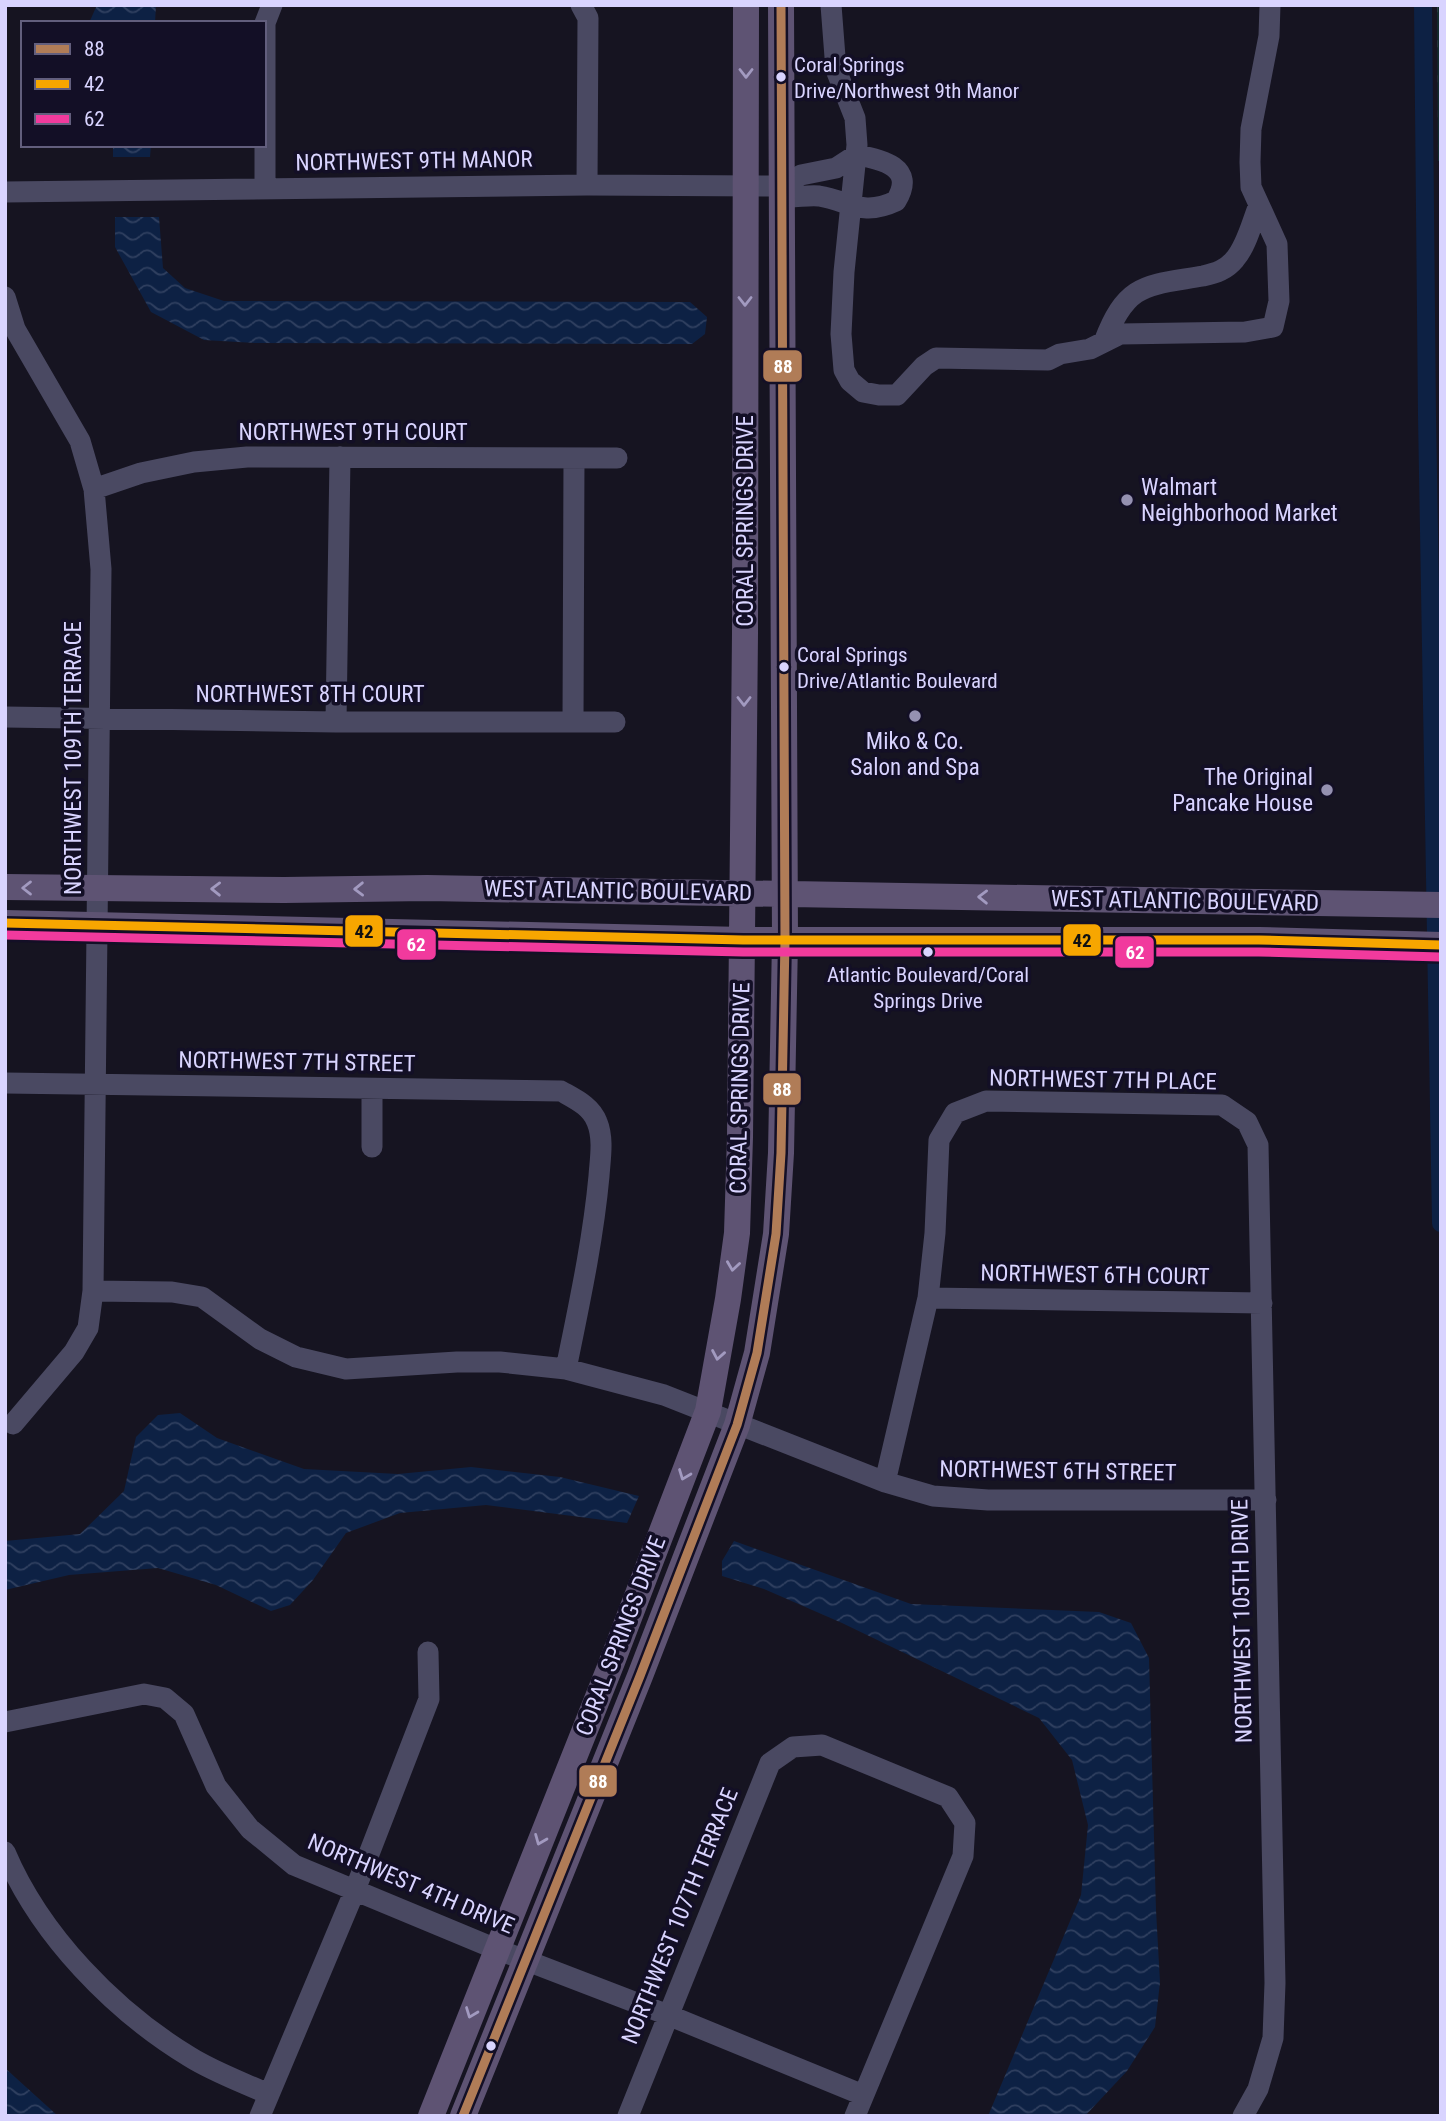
<svg xmlns="http://www.w3.org/2000/svg" width="1446" height="2121" viewBox="0 0 1446 2121" font-family="'Roboto Condensed',sans-serif">
  <style>
    .park { fill: url(#park-tufts) }
    .water { fill: url(#water-waves) }
    .lines { fill: none; stroke-linecap: round; stroke-linejoin: round }
    .canal { stroke: #0d2144; stroke-width: 18 }
    .minor { stroke: #4a4962; stroke-width: 21 }
    .major { stroke: #5e5373; stroke-width: 26 }
    .bus-1-casing { stroke: #130f26; stroke-width: 14 }
    .bus-2-casing { stroke: #130f26; stroke-width: 14 }
    .bus-3-casing { stroke: #130f26; stroke-width: 14 }
    .bus-1 { stroke: #b07c57; stroke-width: 9 }
    .bus-2 { stroke: #f7a600; stroke-width: 9 }
    .bus-3 { stroke: #f13a9d; stroke-width: 9 }
    .oneway { stroke: #a29ac0 }
    .bus-dot { fill: #d9d4ff; stroke: #130f26; stroke-width: 2.5 }
    .poi-dot { fill: #9591b1; stroke: #130f26; stroke-width: 2.5 }
    .labels { text-anchor: middle; dominant-baseline: central; stroke-width: 7; stroke-linejoin: round; paint-order: stroke }
    .bus-label { font-size: 21px; fill: #d9d4ff; stroke: #130f26; text-anchor: start }
    .street-label { font-size: 23px; fill: #d9d4ff; stroke: #130f26 }
    .poi-label { font-size: 23px; fill: #d9d4ff; stroke: #130f26; text-anchor: start }
    .line-badge { stroke: #130f26; stroke-width: 2.5 }
    .badge-label { font-size: 19px; text-anchor: middle; font-weight: bold; fill: #fff }
    .pale-badge-label { font-size: 19px; text-anchor: middle; font-weight: bold; fill: #111 }
  </style>
  <defs>
    <pattern id="park-tufts" width="24" height="20" patternUnits="userSpaceOnUse" patternTransform="scale(1.75)"><rect width="24" height="20" fill="#132c2d"/><path d="M3 7l-1-3M5 7V3M7 7l1-3M15 17l-1-3M17 17v-4M19 17l1-3" fill="none" stroke="#354a4c"/></pattern>
    <pattern id="water-waves" width="16" height="10" patternUnits="userSpaceOnUse" patternTransform="scale(1.75)"><rect width="16" height="10" fill="#0d2144"/><path d="M0 5q4-4 8 0t8 0" fill="none" stroke="#304060"/></pattern>
  </defs>
  <rect width="100%" height="100%" fill="#161421"/>
  <!-- park -->
  <path class="park" d="M 1437,5 L 1441,5 L 1441,161 L 1438,161 Z"/>
  <!-- water -->
  <path class="water" d="M 97,5 L 156,5 L 155,23 L 89,23 Z
    M 113,145 L 151,145 L 150,157 L 113,157 Z
    M 115,217 L 159,217 L 163,268 L 185,288 L 224,301 L 690,302 L 707,317 L 705,334 L 692,344 L 255,343 L 204,340 L 151,312 L 115,247 Z
    M 180,1413 L 217,1438 L 304,1469 L 398,1474 L 471,1467 L 560,1477 L 639,1496 L 627,1523 L 486,1505 L 400,1513 L 346,1533 L 313,1580 L 290,1605 L 271,1611 L 216,1585 L 158,1568 L 69,1575 L 5,1590 L 5,1541 L 80,1534 L 124,1491 L 136,1437 L 158,1415 Z
    M 734,1541 L 911,1604 L 1099,1612 L 1131,1623 L 1149,1658 L 1156,1910 L 1160,1982 L 1155,2027 L 1127,2071 L 1085,2116 L 988,2116 L 1081,1895 L 1088,1825 L 1072,1760 L 1039,1718 L 842,1623 L 764,1589 L 722,1576 L 722,1561 Z
    M 5,2068 L 58,2116 L 5,2116 Z"/>
  <g class="lines">
    <!-- canal -->
    <path class="canal" d="M 1423,5 L 1427,416 L 1441,1223"/>
    <!-- minor -->
    <path class="minor" d="M 581,5 L 588,18 L 587,185
      M 831,5 L 836,70 L 855,118 L 857,145 L 844,272 L 841,334 L 844,370 L 850,381 L 863,392 L 879,395 L 897,395 L 924,366 L 936,358 L 1048,360 L 1060,354 L 1090,349 L 1120,334 L 1245,332 L 1273,327 L 1279,301 L 1277,244 L 1251,187 L 1250,162 L 1251,129 L 1269,36 L 1270,5
      M 856,155 C 881,159 917,167 896,201 C 862,217 850,201 819,196 C 810,195 799,197 790,197 L 782,186 L 801,175 L 836,168 Z
      M 265,189 L 265,23 L 272,5
      M 5,192 L 587,185 L 782,186
      M 5,297 L 15,329 L 80,441 L 94,489 L 101,569 L 93,1291 L 88,1328 L 74,1352 L 13,1424
      M 1104,342 C 1127,282 1146,286 1203,276 C 1216,273 1226,270 1235,259 C 1247,245 1252,222 1259,205
      M 94,489 L 141,473 L 194,462 L 247,457 L 617,458
      M 5,717 L 336,722 L 615,722
      M 573,721 L 574,458
      M 336,722 L 340,457
      M 5,1083 L 561,1091 C 575,1099 591,1106 597,1122 C 604,1139 600,1160 599,1176 C 593,1241 579,1305 566,1369
      M 372,1090 L 372,1147
      M 93,1291 L 172,1292 L 202,1297 L 260,1339 L 296,1357 L 346,1369 L 457,1362 L 500,1362 L 566,1369 L 664,1395 L 885,1482 L 933,1496 L 988,1500 L 1266,1500
      M 928,1298 L 1262,1303
      M 885,1482 L 928,1298 L 935,1233 L 939,1140 L 955,1113 L 986,1101 L 1222,1105 L 1247,1122 L 1258,1145 L 1275,1983 L 1273,2038 L 1258,2089 L 1243,2116
      M 5,1722 L 144,1694 L 165,1698 L 184,1714 L 216,1786 L 250,1829 L 294,1865 L 496,1949 L 668,2015 L 863,2095
      M 5,1852 C 40,1935 114,2011 190,2057 C 214,2072 242,2082 268,2094
      M 260,2116 L 355,1890 L 429,1699 L 428,1652
      M 628,2116 L 770,1763 L 793,1747 L 822,1745 L 948,1797 L 965,1823 L 963,1856 L 855,2116"/>
    <!-- major -->
    <path class="major" d="M 5,887 L 284,890 L 427,888 L 1441,905
      M 5,923 L 743,940 L 1259,940 L 1441,945
      M 431,2116 L 612,1662 L 708,1411 L 728,1299 L 737,1233 L 740,1137 L 745,633 L 746,5
      M 463,2116 L 640,1676 L 737,1425 L 757,1353 L 776,1234 L 781,1153 L 785,940 L 781,5"/>
    <defs>
      <path id="bus-1" d="M 463,2116 L 640,1676 L 737,1425 L 757,1353 L 776,1234 L 781,1153 L 785,940 L 781,5"/>
      <path id="bus-2" d="M 5,923 L 743,940 L 1259,940 L 1441,945"/>
      <path id="bus-3" d="M 5,935 L 743,952 L 1259,952 L 1441,957"/>
    </defs>
    <!-- bus-1 casing -->
    <use href="#bus-1" class="bus-1-casing"/>
    <!-- bus-2 casing -->
    <use href="#bus-2" class="bus-2-casing"/>
    <!-- bus-3 casing -->
    <use href="#bus-3" class="bus-3-casing"/>
    <!-- bus-1 -->
    <use href="#bus-1" class="bus-1"/>
    <!-- bus-2 -->
    <use href="#bus-2" class="bus-2"/>
    <!-- bus-3 -->
    <use href="#bus-3" class="bus-3"/>
  </g>
  <!-- one-way arrows -->
  <defs><path id="oneway-chevron" d="M-2-3.5L2.5 0L-2 3.5" fill="none" stroke-width="1.6" stroke-linecap="round" stroke-linejoin="round" transform="scale(1.75)"/></defs>
  <g class="oneway">
    <use href="#oneway-chevron" transform="translate(746 73) rotate(90)"/>
    <use href="#oneway-chevron" transform="translate(745 301) rotate(90)"/>
    <use href="#oneway-chevron" transform="translate(744 701) rotate(90)"/>
    <use href="#oneway-chevron" transform="translate(27 888) rotate(-180)"/>
    <use href="#oneway-chevron" transform="translate(216 889) rotate(-179)"/>
    <use href="#oneway-chevron" transform="translate(359 889) rotate(179)"/>
    <use href="#oneway-chevron" transform="translate(983 897) rotate(-179)"/>
    <use href="#oneway-chevron" transform="translate(733 1266) rotate(98)"/>
    <use href="#oneway-chevron" transform="translate(718 1355) rotate(100)"/>
    <use href="#oneway-chevron" transform="translate(684 1475) rotate(111)"/>
    <use href="#oneway-chevron" transform="translate(540 1840) rotate(112)"/>
    <use href="#oneway-chevron" transform="translate(471 2013) rotate(111)"/>
  </g>
  <!-- markers -->
  <g class="bus-dot">
    <circle cx="781" cy="77" r="6"/>
    <circle cx="784" cy="667" r="6"/>
    <circle cx="928" cy="952" r="6"/>
    <circle cx="491" cy="2046" r="6"/>
  </g>
  <g class="poi-dot">
    <circle cx="1127" cy="500" r="7"/>
    <circle cx="915" cy="716" r="7"/>
    <circle cx="1327" cy="790" r="7"/>
  </g>
  <g class="labels">
    <!-- bus labels -->
    <g class="bus-label">
      <text x="794" y="65">Coral Springs<tspan x="794" dy="26">Drive/Northwest 9th Manor</tspan></text>
      <text x="797" y="655">Coral Springs<tspan x="797" dy="26">Drive/Atlantic Boulevard</tspan></text>
      <text x="928" y="975" text-anchor="middle">Atlantic Boulevard/Coral<tspan x="928" dy="26">Springs Drive</tspan></text>
    </g>
    <!-- street labels -->
    <g class="street-label">
      <text transform="translate(414 161) rotate(-1)">NORTHWEST 9TH MANOR</text>
      <text x="353" y="432">NORTHWEST 9TH COURT</text>
      <text transform="translate(745 521) rotate(-90)">CORAL SPRINGS DRIVE</text>
      <text x="310" y="694">NORTHWEST 8TH COURT</text>
      <text transform="translate(73 758) rotate(-90)">NORTHWEST 109TH TERRACE</text>
      <text transform="translate(618 891) rotate(1)">WEST ATLANTIC BOULEVARD</text>
      <text transform="translate(1185 901) rotate(1)">WEST ATLANTIC BOULEVARD</text>
      <text transform="translate(297 1062) rotate(1)">NORTHWEST 7TH STREET</text>
      <text transform="translate(1103 1080) rotate(1)">NORTHWEST 7TH PLACE</text>
      <text transform="translate(740 1088) rotate(-89)">CORAL SPRINGS DRIVE</text>
      <text transform="translate(1095 1275) rotate(1)">NORTHWEST 6TH COURT</text>
      <text transform="translate(1058 1471) rotate(1)">NORTHWEST 6TH STREET</text>
      <text transform="translate(1242 1621) rotate(-91)">NORTHWEST 105TH DRIVE</text>
      <text transform="translate(621 1636) rotate(-69)">CORAL SPRINGS DRIVE</text>
      <text transform="translate(411 1884) rotate(23)">NORTHWEST 4TH DRIVE</text>
      <text transform="translate(680 1916) rotate(-68)">NORTHWEST 107TH TERRACE</text>
    </g>
    <!-- poi labels -->
    <g class="poi-label">
      <text x="1141" y="487">Walmart<tspan x="1141" dy="26">Neighborhood Market</tspan></text>
      <text x="915" y="741" text-anchor="middle">Miko &amp; Co.<tspan x="915" dy="26">Salon and Spa</tspan></text>
      <text x="1313" y="777" text-anchor="end">The Original<tspan x="1313" dy="26">Pancake House</tspan></text>
    </g>
  </g>
  <g class="line-badge">
    <rect x="762" y="349" width="41" height="34" rx="7" fill="#b07c57"/>
    <rect x="344" y="914" width="40" height="34" rx="7" fill="#f7a600"/>
    <rect x="1062" y="923" width="40" height="34" rx="7" fill="#f7a600"/>
    <rect x="396" y="928" width="41" height="33" rx="7" fill="#f13a9d"/>
    <rect x="1114" y="935" width="41" height="34" rx="7" fill="#f13a9d"/>
    <rect x="762" y="1072" width="40" height="34" rx="7" fill="#b07c57"/>
    <rect x="578" y="1764" width="40" height="34" rx="7" fill="#b07c57"/>
  </g>
  <g class="badge-label">
    <text x="783" y="373">88</text>
    <text x="416" y="951">62</text>
    <text x="1135" y="959">62</text>
    <text x="782" y="1096">88</text>
    <text x="598" y="1788">88</text>
  </g>
  <g class="pale-badge-label">
    <text x="364" y="938">42</text>
    <text x="1082" y="947">42</text>
  </g>
  <!-- border -->
  <rect width="1446" height="2121" fill="none" stroke="#d9d4ff" stroke-width="14"/>
  <!-- legend -->
  <rect x="21" y="21" width="245" height="126" fill="#130f26" stroke="#625e7d" stroke-width="2"/>
  <rect x="35" y="44" width="35" height="10" fill="#b07c57" stroke="#625e7d" stroke-width="2"/>
  <text x="84" y="56" font-size="21" fill="#d9d4ff">88</text>
  <rect x="35" y="79" width="35" height="10" fill="#f7a600" stroke="#625e7d" stroke-width="2"/>
  <text x="84" y="91" font-size="21" fill="#d9d4ff">42</text>
  <rect x="35" y="114" width="35" height="10" fill="#f13a9d" stroke="#625e7d" stroke-width="2"/>
  <text x="84" y="126" font-size="21" fill="#d9d4ff">62</text>
</svg>
